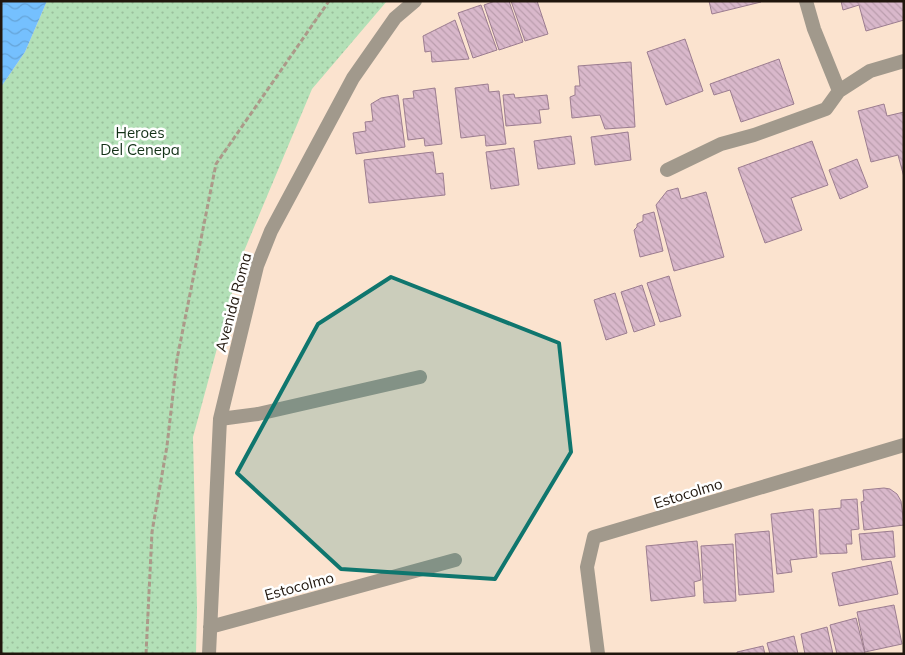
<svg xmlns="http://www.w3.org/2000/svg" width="905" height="655" viewBox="0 0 905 655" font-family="Mulish,sans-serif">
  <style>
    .green { fill: url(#green-dots) }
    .water { fill: url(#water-waves) }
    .building { fill: url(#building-back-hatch); stroke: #9c7d90 }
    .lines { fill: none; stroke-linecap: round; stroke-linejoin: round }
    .path { stroke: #ac9989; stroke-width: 3; stroke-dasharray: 5 2.5; stroke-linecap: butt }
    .minor { stroke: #a1998c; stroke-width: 14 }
    .marked { fill: #0f766e; fill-opacity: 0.2; stroke: #0f766e; stroke-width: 4; stroke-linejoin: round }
    .labels { text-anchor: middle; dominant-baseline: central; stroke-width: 5; stroke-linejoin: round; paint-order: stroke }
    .park-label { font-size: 15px; fill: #133117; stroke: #fff }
    .street-label { font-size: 15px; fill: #20160d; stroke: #fff }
  </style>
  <defs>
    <pattern id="green-dots" width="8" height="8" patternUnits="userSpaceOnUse" patternTransform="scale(1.25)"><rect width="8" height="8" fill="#b3e0b7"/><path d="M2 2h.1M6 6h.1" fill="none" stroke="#9abf9c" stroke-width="1.8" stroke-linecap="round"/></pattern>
    <pattern id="water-waves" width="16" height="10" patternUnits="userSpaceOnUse" patternTransform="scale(1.25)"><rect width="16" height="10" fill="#75c0fe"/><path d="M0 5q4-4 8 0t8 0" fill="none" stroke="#65a4d8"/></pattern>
    <pattern id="building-back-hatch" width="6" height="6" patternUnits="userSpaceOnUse" patternTransform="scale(1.25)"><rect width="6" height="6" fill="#d9b8cb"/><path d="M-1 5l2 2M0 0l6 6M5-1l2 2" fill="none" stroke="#ba9dad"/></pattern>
  </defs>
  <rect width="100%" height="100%" fill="#fbe3cf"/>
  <!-- green -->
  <path class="green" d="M 47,1 L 387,1 L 312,89 L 242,256 L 193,437 L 197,608 L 196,654 L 1,654 L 1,87 L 25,52 Z"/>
  <!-- water -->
  <path class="water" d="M 1,1 L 47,1 L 25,52 L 1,87 Z"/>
  <!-- building -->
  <path class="building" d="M 495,1 L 509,1 L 523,42 L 499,50 L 484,5 Z
    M 511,1 L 537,1 L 548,34 L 525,41 Z
    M 709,1 L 761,1 L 761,2 L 712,14 Z
    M 841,1 L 904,1 L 904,20 L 866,31 L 859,5 L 843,10 Z
    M 481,5 L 497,50 L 473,58 L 458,13 Z
    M 455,20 L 469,59 L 432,62 L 431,51 L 425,52 L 423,36 Z
    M 685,39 L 703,91 L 666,105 L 647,52 Z
    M 779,59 L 794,104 L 741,122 L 730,90 L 714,95 L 710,84 Z
    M 631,62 L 635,127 L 605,129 L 600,115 L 572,118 L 570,97 L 575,95 L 575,86 L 580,86 L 578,66 Z
    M 488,84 L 489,92 L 499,91 L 506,144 L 486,146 L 485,135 L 461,138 L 455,88 Z
    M 435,88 L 442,144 L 425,146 L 424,138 L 408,140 L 403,99 L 414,98 L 413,91 Z
    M 514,94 L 515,98 L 547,95 L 549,109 L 539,110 L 541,123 L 506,126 L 503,95 Z
    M 398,95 L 405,147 L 356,154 L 353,133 L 366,131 L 365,122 L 373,121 L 371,104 L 381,98 Z
    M 884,104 L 887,116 L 904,112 L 904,177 L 898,155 L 871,162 L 858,111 Z
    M 628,132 L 631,160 L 595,165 L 591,137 Z
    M 571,136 L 575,164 L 538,169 L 534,141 Z
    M 812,141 L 828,185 L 791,198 L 802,230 L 765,243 L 738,168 Z
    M 514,148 L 519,185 L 491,189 L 486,152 Z
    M 433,152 L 436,174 L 443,173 L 445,195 L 369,203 L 364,160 Z
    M 857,159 L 868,187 L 840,199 L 829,170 Z
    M 678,188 L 681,199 L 706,192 L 724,257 L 674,271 L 656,205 L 667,191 Z
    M 654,212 L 663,251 L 640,257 L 634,230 L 637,227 L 637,224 L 643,221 L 643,215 Z
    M 669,276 L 681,316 L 660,322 L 647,283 Z
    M 642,285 L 655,325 L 634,332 L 621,292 Z
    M 615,293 L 627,333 L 606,340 L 594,300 Z
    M 884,488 L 890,489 L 897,494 L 901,501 L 904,525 L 864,530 L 861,502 L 864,501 L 863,490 Z
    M 857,499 L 859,529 L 851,530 L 852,544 L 846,544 L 847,553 L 820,554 L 819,510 L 841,508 L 841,500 Z
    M 813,509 L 817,557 L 790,560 L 792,572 L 777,574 L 771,514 Z
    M 769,531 L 774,592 L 739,595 L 735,534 Z
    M 893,531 L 895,557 L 862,560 L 859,534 Z
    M 697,541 L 701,580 L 694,582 L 695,596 L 651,601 L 646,546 Z
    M 733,544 L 736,601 L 704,603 L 701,546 Z
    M 891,561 L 898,594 L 839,606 L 832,573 Z
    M 894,605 L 902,644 L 865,652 L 857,612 Z
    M 856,618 L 865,654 L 837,654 L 830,625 Z
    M 827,627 L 833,654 L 805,654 L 801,634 Z
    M 794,636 L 798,654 L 770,654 L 767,643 Z
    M 763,646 L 765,654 L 737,654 L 737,652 Z"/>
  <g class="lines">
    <!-- path -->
    <path class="path" d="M 146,654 L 152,532 L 167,446 L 177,359 L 216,164 L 329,1"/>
    <!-- minor -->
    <path class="minor" d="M 806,1 L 814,29 L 839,91
      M 667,170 L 721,144 L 754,135 L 826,109 L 839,91 L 870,71 L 904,61
      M 220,419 L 258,414 L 420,377
      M 210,627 L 455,560
      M 209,654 L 220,419 L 257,266 L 271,231 L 353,78 L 395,18 L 415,1
      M 598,654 L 587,567 L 594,537 L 904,445"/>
  </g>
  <!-- marked area -->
  <path class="marked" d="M 391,277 L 559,343 L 571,452 L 495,579 L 341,569 L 237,473 L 318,324 Z"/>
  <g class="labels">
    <!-- park labels -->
    <g class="park-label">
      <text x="140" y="132">Heroes<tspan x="140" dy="17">Del Cenepa</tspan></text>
    </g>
    <!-- street labels -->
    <g class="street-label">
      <text transform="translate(233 302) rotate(-75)">Avenida Roma</text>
      <text transform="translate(688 493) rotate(-17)">Estocolmo</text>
      <text transform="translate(299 586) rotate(-15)">Estocolmo</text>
    </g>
  </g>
  <!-- border -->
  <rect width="905" height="655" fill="none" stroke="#20160d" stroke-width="5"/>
</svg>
